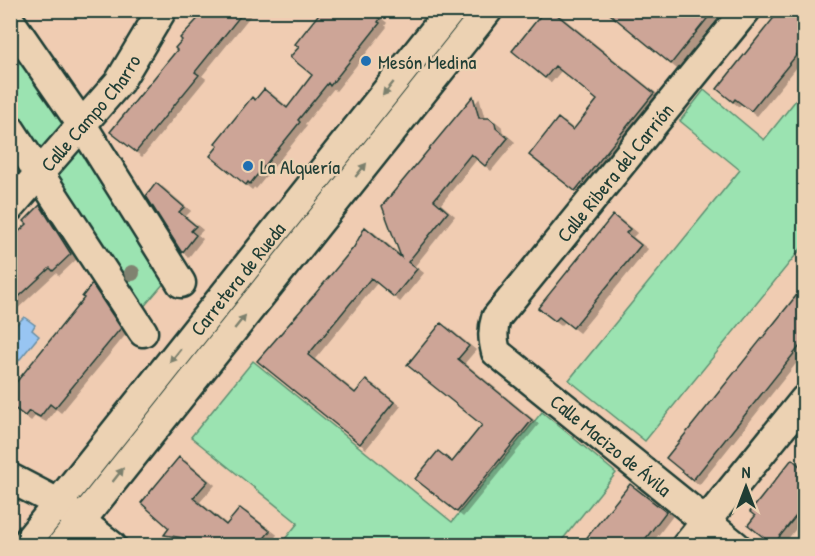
<svg xmlns="http://www.w3.org/2000/svg" width="815" height="556" viewBox="0 0 815 556" font-family="'Patrick Hand',sans-serif">
  <style>
    .green { fill: #9be3b1; stroke: #5d9072; stroke-width: 1.5 }
    .water { fill: #98c5f2; stroke: #688fa6; stroke-width: 1.5 }
    .building { fill: #cda597; stroke: #1f3d34; stroke-width: 1.5; filter: url(#shadow) }
    .lines { fill: none; stroke-linecap: round; stroke-linejoin: round }
    .minor-casing { stroke: #1f3d34; stroke-width: 33 }
    .minor { stroke: #ecd2b3; stroke-width: 28 }
    .tree { fill: #808270 }
    .oneway { fill: #7b806d }
    .poi-dot { fill: #1f6fb2; stroke: #ecd2b3; stroke-width: 2 }
    .labels { text-anchor: middle; dominant-baseline: central; stroke-width: 4.5; stroke-linejoin: round; paint-order: stroke }
    .poi-label { font-size: 20px; fill: #1f3d34; stroke: #ecd2b3; text-anchor: start }
    .street-label { font-size: 20px; fill: #1f3d34; stroke: #ecd2b3 }
  </style>
  <defs>
    <filter id="shadow"><feDropShadow dx="6" dy="4" stdDeviation="0" flood-color="#0004"/></filter>
  </defs>
  <rect width="100%" height="100%" fill="#f0ccb2"/>
  <filter id="ink" filterUnits="userSpaceOnUse"><feTurbulence type="fractalNoise" baseFrequency=".0167" numOctaves="2"/><feDisplacementMap in="SourceGraphic" scale="12" xChannelSelector="R" yChannelSelector="G"/><feConvolveMatrix kernelMatrix="1 2 1 2 8 2 1 2 1" color-interpolation-filters="sRGB"/></filter>
  <g filter="url(#ink)">
    <!-- green -->
    <path class="green" d="M 10,21 L 177,268 L 129,324 L 11,141 Z
      M 704,90 L 764,140 L 804,90 L 804,245 L 645,441 L 569,380 L 740,170 L 680,121 Z
      M 253,361 L 452,522 L 542,412 L 616,473 L 558,545 L 280,545 L 298,523 L 191,437 Z"/>
    <!-- water -->
    <path class="water" d="M 24,317 L 35,325 L 32,330 L 39,336 L 11,370 L 11,330 Z"/>
    <!-- building -->
    <path class="building" d="M 206,10 L 245,10 L 195,72 L 199,75 L 136,152 L 110,132 L 177,50 L 175,48 L 182,40 L 180,38 Z
      M 322,10 L 369,10 L 380,19 L 378,22 L 380,23 L 330,86 L 328,83 L 298,120 L 300,122 L 250,184 L 248,182 L 246,185 L 210,156 L 218,146 L 215,143 L 252,97 L 255,100 L 264,89 L 287,108 L 312,75 L 290,57 L 299,47 L 295,44 Z
      M 545,10 L 551,10 L 654,93 L 575,191 L 529,155 L 558,118 L 573,130 L 597,100 L 555,66 L 545,78 L 512,51 Z
      M 605,10 L 714,10 L 671,64 Z
      M 780,10 L 804,10 L 804,46 L 751,111 L 735,99 L 733,102 L 717,89 Z
      M 473,96 L 479,118 L 489,118 L 495,123 L 496,128 L 508,138 L 485,166 L 471,154 L 434,200 L 448,212 L 408,262 L 417,269 L 394,297 L 371,278 L 308,355 L 355,393 L 366,380 L 394,402 L 360,444 L 257,361 L 315,294 L 354,247 L 365,227 L 401,257 L 382,206 Z
      M 156,183 L 184,207 L 179,212 L 196,226 L 191,231 L 196,235 L 182,253 L 146,196 Z
      M 40,205 L 71,254 L 53,271 L 50,268 L 10,305 L 10,240 L 27,224 L 24,221 Z
      M 613,215 L 630,229 L 626,233 L 641,245 L 573,328 L 559,317 L 555,321 L 538,308 Z
      M 92,284 L 121,328 L 55,408 L 50,404 L 40,417 L 29,411 L 25,416 L 10,405 L 10,390 L 84,298 L 82,297 Z
      M 804,286 L 804,341 L 693,480 L 666,458 Z
      M 441,323 L 469,346 L 458,359 L 532,420 L 457,512 L 415,479 L 438,451 L 452,462 L 482,425 L 407,365 Z
      M 179,457 L 208,481 L 193,498 L 226,525 L 240,508 L 270,531 L 258,546 L 193,546 L 184,538 L 164,535 L 169,528 L 141,503 Z
      M 792,459 L 804,470 L 804,506 L 773,545 L 748,525 L 755,516 L 750,512 Z
      M 630,484 L 666,512 L 640,546 L 580,546 Z"/>
    <g class="lines">
      <defs>
        <g id="minor">
          <path d="M 10,21 L 82,125 L 181,283"/>
          <path d="M 10,129 L 143,332"/>
          <path id="s1" d="M 10,207 L 119,82 L 162,10"/>
          <path d="M 10,478 L 58,503 L 112,546"/>
          <path id="s2" d="M 24,546 L 451,10"/>
          <path d="M 61,546 L 488,10"/>
          <path d="M 686,546 L 804,400"/>
          <path id="s3" d="M 736,546 L 496,352 C 493,340 492,331 496,318 L 746,10"/>
        </g>
      </defs>
      <!-- minor casing -->
      <use href="#minor" class="minor-casing"/>
      <!-- minor -->
      <use href="#minor" class="minor"/>
    </g>
    <!-- trees -->
    <circle class="tree" cx="132" cy="273" r="8"/>
    <!-- one-way arrows -->
    <defs><path id="oneway-solid" d="M-6-.8H1V-3.2L6.5 0L1 3.2V.8H-6Z" transform="scale(1.5)"/></defs>
    <g class="oneway">
      <use href="#oneway-solid" transform="translate(388 89) rotate(129)"/>
      <use href="#oneway-solid" transform="translate(361 170) rotate(-51)"/>
      <use href="#oneway-solid" transform="translate(240 322) rotate(-51)"/>
      <use href="#oneway-solid" transform="translate(175 356) rotate(129)"/>
      <use href="#oneway-solid" transform="translate(118 475) rotate(-52)"/>
    </g>
  </g>
  <!-- markers -->
  <g class="poi-dot">
    <circle cx="366" cy="61" r="6"/>
    <circle cx="248" cy="166" r="6"/>
  </g>
  <g class="labels">
    <!-- poi labels -->
    <g class="poi-label">
      <text x="378" y="61">Mesón Medina</text>
      <text x="260" y="166">La Alquería</text>
    </g>
    <!-- street labels -->
    <g class="street-label">
      <text stroke="none"><textPath href="#s1" startOffset="124">Calle Campo Charro</textPath></text>
      <text stroke="none"><textPath href="#s3" startOffset="531">Calle Ribera del Carrión</textPath></text>
      <text stroke="none"><textPath href="#s2" startOffset="342">Carretera de Rueda</textPath></text>
      <text transform="translate(611 445) rotate(39)">Calle Macizo de Ávila</text>
    </g>
  </g>
  <!-- margin -->
  <rect width="815" height="556" fill="none" stroke="#ecd2b3" stroke-width="36"/>
  <rect x="18" y="18" width="779" height="520" fill="none" stroke="#1f3d34" stroke-width="2" filter="url(#ink)"/>
  <!-- north arrow -->
  <g transform="translate(746 487)" stroke="#ecd2b3" stroke-width="4.5" paint-order="stroke">
  <path d="M0-4.5L10 22L0 15L-10 22Z" fill="#1f3d34"/>
  <text y="-9" font-size="16" font-weight="bold" text-anchor="middle" fill="#1f3d34">N</text>
  </g>
</svg>
